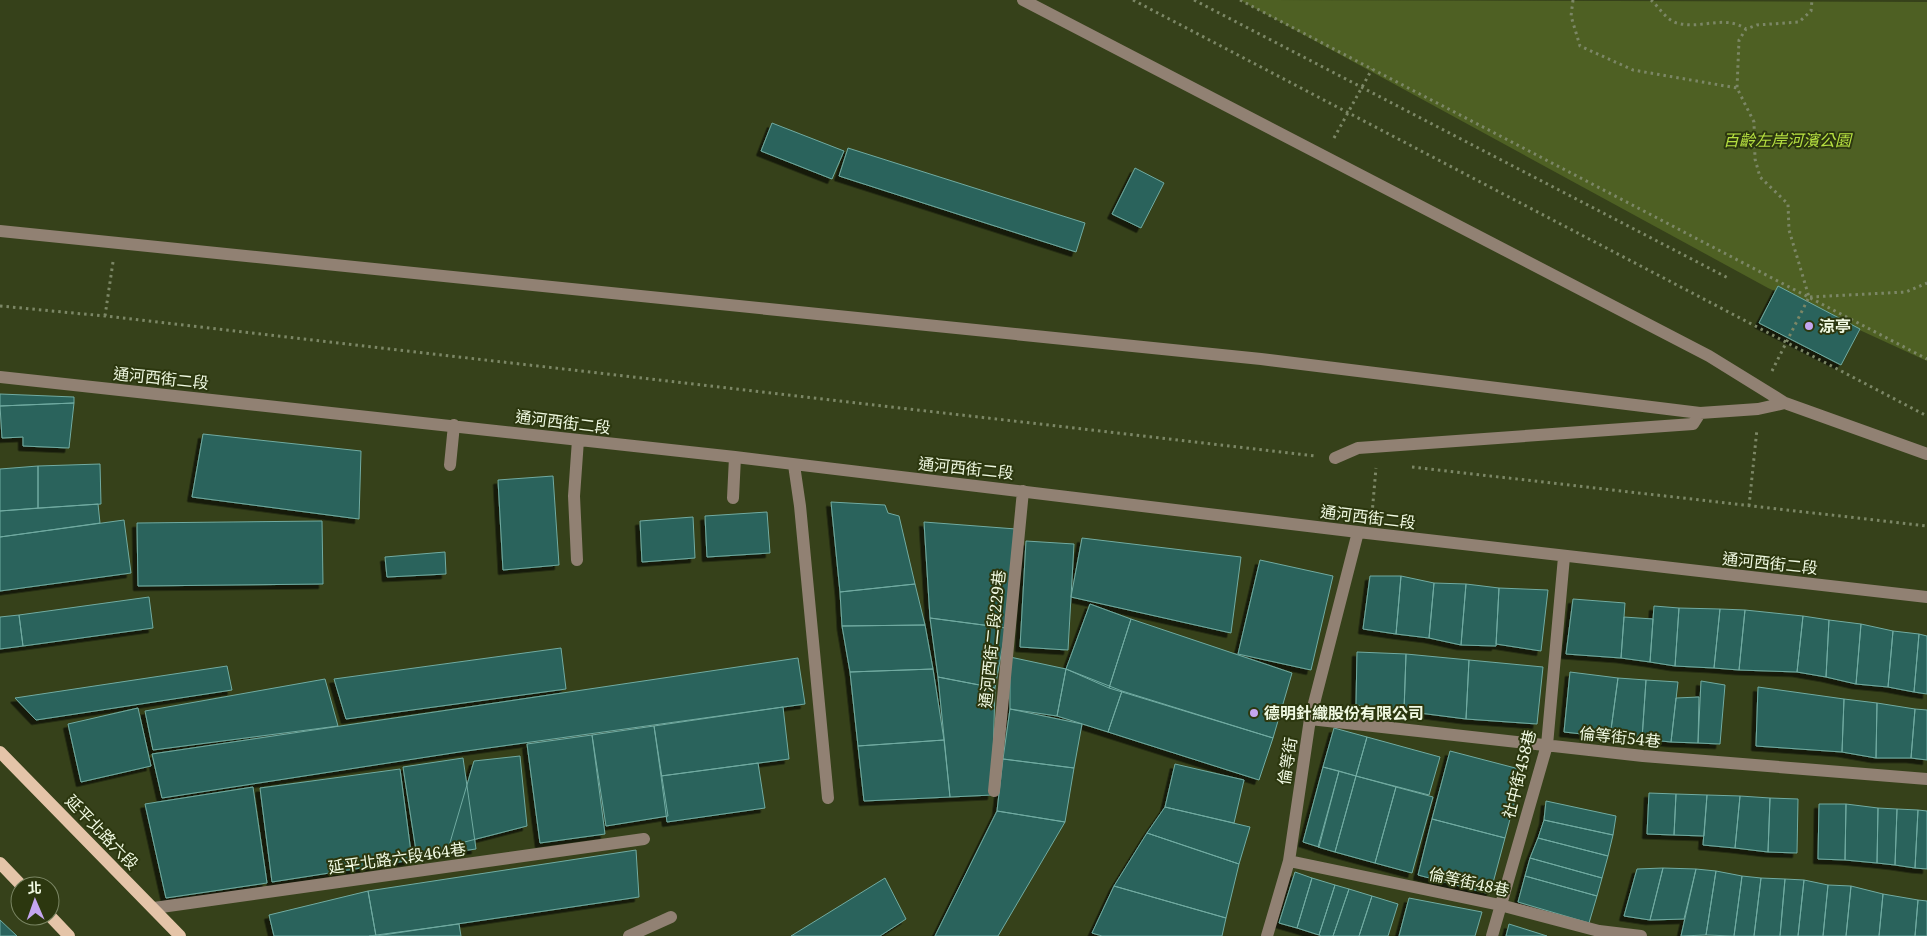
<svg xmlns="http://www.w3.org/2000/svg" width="1927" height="936" viewBox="0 0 1927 936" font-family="'Noto Serif','Noto Sans TC',serif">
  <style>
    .green { fill: #4e6023 }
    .building { fill: #29635b; stroke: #71aba2; filter: url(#shadow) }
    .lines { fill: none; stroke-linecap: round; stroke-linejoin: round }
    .path { stroke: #7c8766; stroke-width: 3; stroke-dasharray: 2.5 4; stroke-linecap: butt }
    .minor { stroke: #918173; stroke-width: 12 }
    .major { stroke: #e4c4a8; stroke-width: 12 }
    .poi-dot { fill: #c5a6f0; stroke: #2c370f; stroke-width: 2 }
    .labels { text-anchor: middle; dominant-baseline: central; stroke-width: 4; stroke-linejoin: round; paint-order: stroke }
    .park-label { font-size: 16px; font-style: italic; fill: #b7e141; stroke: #2c370f }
    .poi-label { font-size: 16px; font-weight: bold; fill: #f0f9e2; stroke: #2c370f; text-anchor: start }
    .street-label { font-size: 16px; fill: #f0f9e2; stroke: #2c370f }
  </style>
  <defs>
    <filter id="shadow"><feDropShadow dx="-4.5" dy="4.5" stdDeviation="0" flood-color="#0009"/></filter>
  </defs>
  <rect width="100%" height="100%" fill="#36411a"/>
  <!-- green -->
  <path class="green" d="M 1240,0 L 1927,2 L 1927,361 L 1768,288 Z"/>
  <!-- building -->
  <path class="building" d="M 772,123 L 844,151 L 832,179 L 761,151 Z
    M 848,148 L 1085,223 L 1076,252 L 839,176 Z
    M 1135,168 L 1164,183 L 1141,228 L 1112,214 Z
    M 1778,286 L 1860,329 L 1841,365 L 1759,323 Z
    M 0,394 L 74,397 L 74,403 L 0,406 Z
    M 74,403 L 69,448 L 23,446 L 23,437 L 2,438 L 0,406 Z
    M 203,434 L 361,451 L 359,519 L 192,497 Z
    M 100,464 L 101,504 L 38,508 L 38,466 Z
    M 38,466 L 38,508 L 0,511 L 0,469 Z
    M 553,476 L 559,565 L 503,570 L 498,480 Z
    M 831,502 L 885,505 L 888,513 L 899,516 L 915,584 L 840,592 Z
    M 98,504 L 100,523 L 0,537 L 0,511 Z
    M 767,512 L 770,553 L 707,557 L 705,516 Z
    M 693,517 L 695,558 L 642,562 L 640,521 Z
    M 124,520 L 131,573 L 0,591 L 0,537 Z
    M 322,521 L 323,584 L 138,586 L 137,523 Z
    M 924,522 L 1016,529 L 1006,628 L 930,618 Z
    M 1082,538 L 1241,557 L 1231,633 L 1071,597 Z
    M 1026,541 L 1074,544 L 1068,650 L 1020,647 Z
    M 445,552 L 446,574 L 387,577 L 385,557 Z
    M 1260,560 L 1333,576 L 1311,670 L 1238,654 Z
    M 1370,576 L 1401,576 L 1396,634 L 1363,629 Z
    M 1401,576 L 1434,583 L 1429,638 L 1396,634 Z
    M 1434,583 L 1466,584 L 1461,645 L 1429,638 Z
    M 915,584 L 925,625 L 842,626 L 840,592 Z
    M 1466,584 L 1499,588 L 1496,646 L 1461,645 Z
    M 1499,588 L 1548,590 L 1541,651 L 1496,644 Z
    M 149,597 L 153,628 L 23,646 L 19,615 Z
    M 1573,599 L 1625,603 L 1621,658 L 1566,654 Z
    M 1090,604 L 1131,619 L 1109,688 L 1066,669 Z
    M 1654,606 L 1679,608 L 1675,666 L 1650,662 Z
    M 1679,608 L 1720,609 L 1714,668 L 1675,666 Z
    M 1720,609 L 1745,610 L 1739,670 L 1714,668 Z
    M 1745,610 L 1803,616 L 1797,672 L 1739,670 Z
    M 19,615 L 23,646 L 0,649 L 0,617 Z
    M 1803,616 L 1829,620 L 1826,677 L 1797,672 Z
    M 1624,617 L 1653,619 L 1650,662 L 1621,658 Z
    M 930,618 L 1006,628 L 995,688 L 938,677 Z
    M 1131,619 L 1292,673 L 1273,738 L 1109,688 Z
    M 1829,620 L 1861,624 L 1856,684 L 1826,677 Z
    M 1861,624 L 1893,631 L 1888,687 L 1856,684 Z
    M 925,625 L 933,669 L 850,672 L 842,626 Z
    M 1893,631 L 1919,634 L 1914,692 L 1888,687 Z
    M 1919,634 L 1927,636 L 1927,694 L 1914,692 Z
    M 561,648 L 566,689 L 346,719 L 334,679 Z
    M 1357,652 L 1406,654 L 1404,711 L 1356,705 Z
    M 1406,654 L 1469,660 L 1466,719 L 1404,711 Z
    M 1010,657 L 1066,669 L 1057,716 L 1010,709 Z
    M 798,658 L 805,704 L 459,752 L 162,798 L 152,754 Z
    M 1469,660 L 1543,667 L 1537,724 L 1466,719 Z
    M 227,666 L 232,690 L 36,720 L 15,698 Z
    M 933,669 L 944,740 L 858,746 L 850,672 Z
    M 1066,669 L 1122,691 L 1108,732 L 1057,716 Z
    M 1570,672 L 1618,678 L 1610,737 L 1564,732 Z
    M 938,677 L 995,688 L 992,795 L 950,797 Z
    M 1618,678 L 1646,680 L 1642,739 L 1610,737 Z
    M 325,679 L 338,726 L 153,750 L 145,711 Z
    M 1646,680 L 1678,682 L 1671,742 L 1642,739 Z
    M 1701,681 L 1725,685 L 1720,744 L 1698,743 Z
    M 1758,687 L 1844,699 L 1842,752 L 1756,746 Z
    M 1122,691 L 1273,738 L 1259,780 L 1108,732 Z
    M 1699,697 L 1698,743 L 1671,742 L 1676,698 Z
    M 1844,699 L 1877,703 L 1876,758 L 1842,752 Z
    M 1877,703 L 1915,709 L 1911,758 L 1876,758 Z
    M 783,707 L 789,759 L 661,776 L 654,726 Z
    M 138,708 L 151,766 L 81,782 L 68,724 Z
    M 1010,709 L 1082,724 L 1074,768 L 1003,759 Z
    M 1915,709 L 1927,710 L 1927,760 L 1911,758 Z
    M 654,726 L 668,816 L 606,826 L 592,735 Z
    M 1334,728 L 1367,737 L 1356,776 L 1323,767 Z
    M 592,735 L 605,834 L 540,843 L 527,744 Z
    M 1367,737 L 1440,757 L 1429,795 L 1356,776 Z
    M 944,740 L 950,797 L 864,801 L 858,746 Z
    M 1450,751 L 1523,770 L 1505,838 L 1432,819 Z
    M 520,756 L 527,826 L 449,846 L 474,761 Z
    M 463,758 L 476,849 L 417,857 L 403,767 Z
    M 1003,759 L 1074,768 L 1065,822 L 997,811 Z
    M 758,763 L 765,808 L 667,822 L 661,776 Z
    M 1175,764 L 1244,780 L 1234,823 L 1165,807 Z
    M 1323,767 L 1339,771 L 1319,847 L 1303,842 Z
    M 400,769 L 412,860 L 272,882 L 260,788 Z
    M 1339,771 L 1356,776 L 1335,852 L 1318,847 Z
    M 1356,776 L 1396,787 L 1375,863 L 1335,852 Z
    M 253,787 L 267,883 L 166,898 L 145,804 Z
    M 1396,787 L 1433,797 L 1412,873 L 1375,863 Z
    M 1649,793 L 1676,794 L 1674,835 L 1647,834 Z
    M 1676,794 L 1707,795 L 1704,836 L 1674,835 Z
    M 1707,795 L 1740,796 L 1735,848 L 1703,845 Z
    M 1740,796 L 1770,798 L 1768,852 L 1735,848 Z
    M 1770,798 L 1798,799 L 1797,853 L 1768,852 Z
    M 1546,801 L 1616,816 L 1613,835 L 1544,820 Z
    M 1819,804 L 1846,804 L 1845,860 L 1818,859 Z
    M 1846,804 L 1878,808 L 1877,863 L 1845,860 Z
    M 1165,807 L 1250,827 L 1239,864 L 1147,833 Z
    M 1878,808 L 1897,809 L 1895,865 L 1877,863 Z
    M 1897,809 L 1918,810 L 1915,868 L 1895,865 Z
    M 1918,810 L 1927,811 L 1927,869 L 1915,868 Z
    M 997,811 L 1065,822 L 998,936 L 935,936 Z
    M 1432,819 L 1505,838 L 1490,894 L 1418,875 Z
    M 1544,820 L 1613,835 L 1608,856 L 1538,838 Z
    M 1147,833 L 1239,864 L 1226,918 L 1114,886 Z
    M 1538,838 L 1608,856 L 1602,878 L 1530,858 Z
    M 636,850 L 639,897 L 376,936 L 368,891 Z
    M 1530,858 L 1602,878 L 1597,896 L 1525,876 Z
    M 1663,868 L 1650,920 L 1624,916 L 1637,869 Z
    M 1663,868 L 1696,869 L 1684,919 L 1650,920 Z
    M 1696,869 L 1716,871 L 1706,935 L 1681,936 Z
    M 1716,871 L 1742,876 L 1734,936 L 1706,935 Z
    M 1295,872 L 1312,878 L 1297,928 L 1279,923 Z
    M 1525,876 L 1597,896 L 1589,923 L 1518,902 Z
    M 1742,876 L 1761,878 L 1754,936 L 1734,936 Z
    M 885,878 L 906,919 L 880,936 L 791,936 Z
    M 1312,878 L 1335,885 L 1319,935 L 1297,928 Z
    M 1761,878 L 1785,879 L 1780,936 L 1754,936 Z
    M 1785,879 L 1804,880 L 1798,936 L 1780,936 Z
    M 1804,880 L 1828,885 L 1823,936 L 1798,936 Z
    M 1335,885 L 1349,889 L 1333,936 L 1321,936 L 1319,935 Z
    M 1828,885 L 1851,886 L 1846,936 L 1823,936 Z
    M 1114,886 L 1226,918 L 1222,936 L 1102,936 L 1092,933 Z
    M 1851,886 L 1883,894 L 1879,936 L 1846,936 Z
    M 1349,889 L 1372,896 L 1359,936 L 1333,936 Z
    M 368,891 L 376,936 L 274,936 L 269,915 Z
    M 1883,894 L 1918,900 L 1915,936 L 1879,936 Z
    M 1372,896 L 1398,904 L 1388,936 L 1359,936 Z
    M 1409,898 L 1482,912 L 1475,936 L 1399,936 Z
    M 1918,900 L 1927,901 L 1927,936 L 1915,936 Z
    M 0,920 L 17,936 L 0,936 Z
    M 459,924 L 461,936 L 369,936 Z
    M 1509,924 L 1547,936 L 1506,936 Z"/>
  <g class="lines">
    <!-- path -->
    <path class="path" d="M 1133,0 L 1927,416
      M 1194,0 L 1728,278
      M 1240,0 L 1927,359
      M 1573,0 L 1571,16 L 1580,46 L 1633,70 L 1737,88
      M 1651,0 C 1659,7 1666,20 1677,23 C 1701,30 1724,14 1746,29
      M 1334,138 L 1372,69
      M 1810,297 L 1906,292 L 1927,283
      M 0,306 L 105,316 L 1316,456
      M 105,316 L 113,262
      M 1772,371 L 1809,297 L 1789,230 L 1788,204 L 1760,177 L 1755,159 L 1754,122 L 1737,88 L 1739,40 L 1746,29 L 1757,25 L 1799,22 L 1811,11 L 1812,0
      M 1412,467 L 1927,526
      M 1749,506 L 1757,429
      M 1372,514 L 1376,468"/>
    <!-- minor -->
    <path class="minor" d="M 1023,0 L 1709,356 L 1785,403
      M 0,231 L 1261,359 L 1700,413 L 1758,409 L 1785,403 L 1927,454
      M 0,377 L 735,457 L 1358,532 L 1927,597
      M 1335,458 L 1358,448 L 1693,424 L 1700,413
      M 450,465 L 454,425
      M 794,465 L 800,506 L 828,798
      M 733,498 L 735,457
      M 577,560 L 574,496 L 578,440
      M 1310,719 L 1643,756 L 1927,779
      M 994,791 L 1023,491
      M 1289,861 L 1500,905 L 1599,931 L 1641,936
      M 154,908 L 644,839
      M 629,936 L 671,917
      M 1267,936 L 1289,861 L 1310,719 L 1358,532
      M 1492,936 L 1547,745 L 1564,557"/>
    <!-- major -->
    <path class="major" d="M 0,752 L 180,936
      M 0,863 L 22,886
      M 50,916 L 69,936"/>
  </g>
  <!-- markers -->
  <g class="poi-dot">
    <circle cx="1809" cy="326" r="5"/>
    <circle cx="1254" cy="713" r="5"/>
  </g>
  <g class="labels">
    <!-- park labels -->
    <g class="park-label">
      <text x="1787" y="140">百齡左岸河濱公園</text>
    </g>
    <!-- poi labels -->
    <g class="poi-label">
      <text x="1819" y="326">涼亭</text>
      <text x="1264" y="713">德明針織股份有限公司</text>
    </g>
    <!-- street labels -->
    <g class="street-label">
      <text transform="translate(161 378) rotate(6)">通河西街二段</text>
      <text transform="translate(563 422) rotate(7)">通河西街二段</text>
      <text transform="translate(966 468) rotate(6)">通河西街二段</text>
      <text transform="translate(1368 517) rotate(7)">通河西街二段</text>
      <text transform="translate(1770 563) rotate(6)">通河西街二段</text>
      <text transform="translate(992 639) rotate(-84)">通河西街二段229巷</text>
      <text transform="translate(1620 737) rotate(6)">倫等街54巷</text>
      <text transform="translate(1287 761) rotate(-81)">倫等街</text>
      <text transform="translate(1519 774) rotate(-76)">社中街458巷</text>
      <text transform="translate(102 832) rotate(46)">延平北路六段</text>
      <text transform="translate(397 858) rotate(-8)">延平北路六段464巷</text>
      <text transform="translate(1469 882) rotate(12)">倫等街48巷</text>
    </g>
  </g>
  <!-- north arrow -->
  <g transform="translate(35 901) rotate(358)"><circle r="24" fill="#2c370f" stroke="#7a8563"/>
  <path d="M0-4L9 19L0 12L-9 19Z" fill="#c5a6f0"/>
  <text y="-8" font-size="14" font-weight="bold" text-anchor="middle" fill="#f0f9e2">北</text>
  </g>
</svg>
